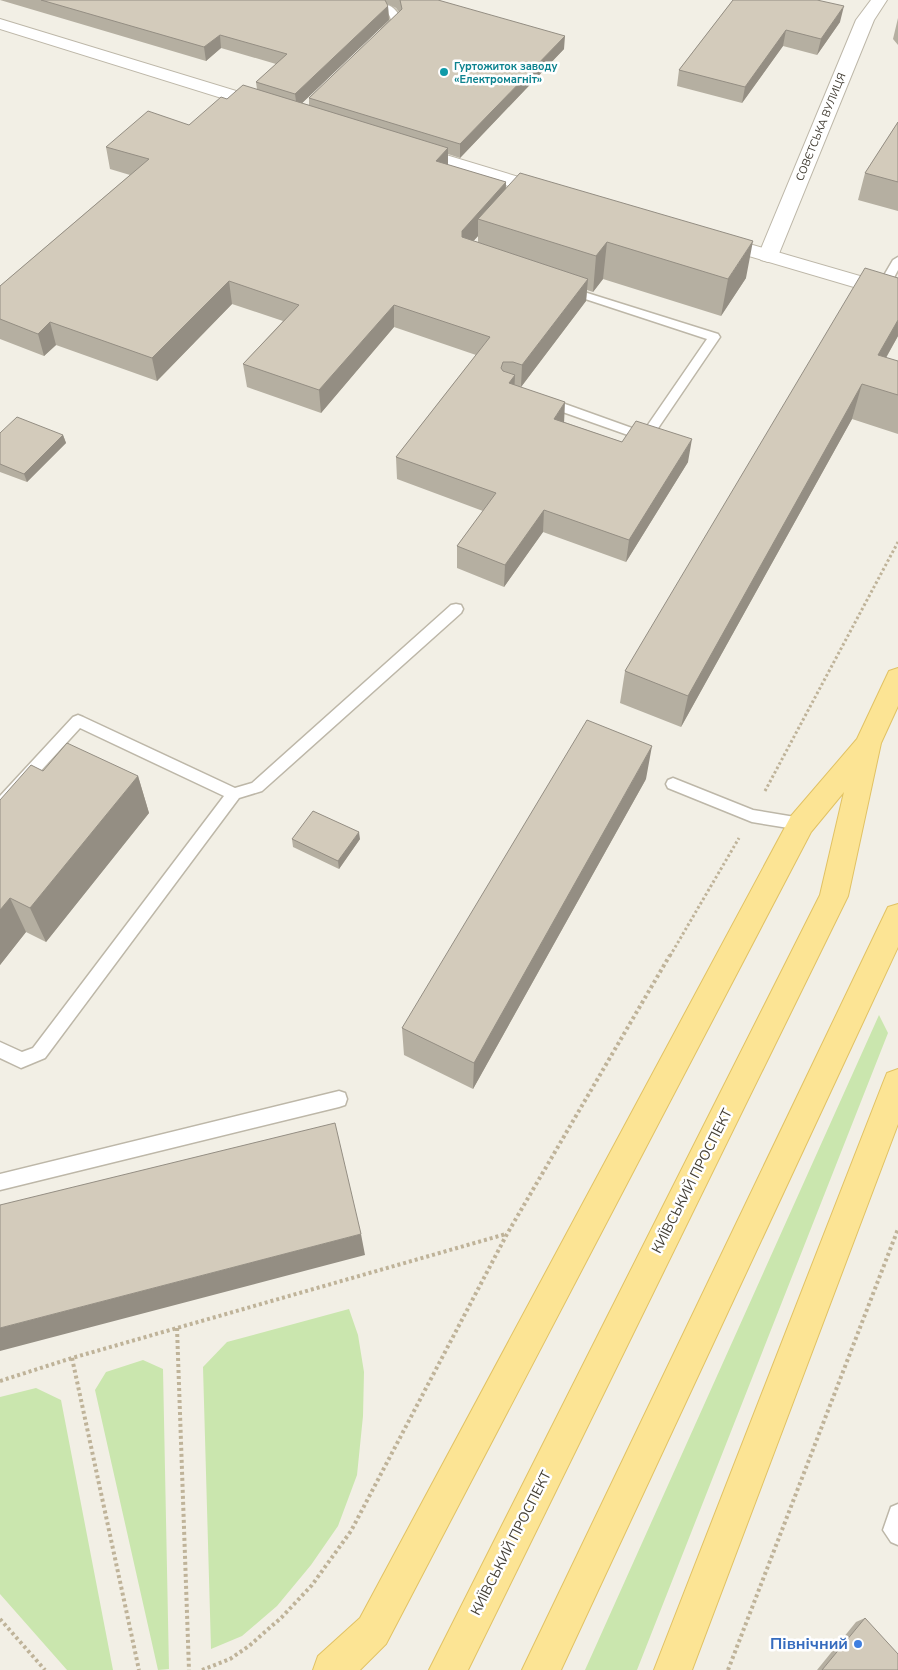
<svg xmlns="http://www.w3.org/2000/svg" width="898" height="1670" viewBox="0 0 898 1670" font-family="'Nunito Sans',sans-serif">
  <style>
    .green { fill: #cae6ae }
    .lines { fill: none; stroke-linecap: round; stroke-linejoin: round }
    .service-casing { stroke: #bdb7a8; stroke-width: 3 }
    .minor-casing { stroke: #bdb7a8; stroke-width: 2 }
    .tertiary-casing { stroke: #bdb7a8; stroke-width: 2 }
    .primary-casing { stroke: #e1c264; stroke-width: 2 }
    .path-far1 { stroke: #bfb399; stroke-width: 3; stroke-dasharray: 2.5 2.5; stroke-linecap: butt }
    .path { stroke: #bfb399; stroke-width: 4; stroke-dasharray: 3 3; stroke-linecap: butt }
    .service { fill: #fff; fill-rule: evenodd }
    .minor { fill: #fff; fill-rule: evenodd }
    .tertiary { fill: #fff; fill-rule: evenodd }
    .primary { fill: #fce494; fill-rule: evenodd }
    .wall { fill: #b5afa1; fill-rule: evenodd }
    .shaded-wall { fill: #948e83 }
    .building { fill: #d3cbbb; stroke: #948e83 }
    .culture-dot { fill: #0f9aa8; stroke: #fff; stroke-width: 2 }
    .shop-dot { fill: #3f7fe0; stroke: #fff; stroke-width: 2 }
    .labels { text-anchor: middle; dominant-baseline: central; stroke-width: 5; stroke-linejoin: round; paint-order: stroke }
    .far-culture-label { font-size: 11px; font-weight: bold; fill: #0d838f; stroke: #fff; text-anchor: start }
    .far-street-label { font-size: 11px; fill: #443f35; stroke: #fff }
    .street-label { font-size: 14px; fill: #443f35; stroke: #fff }
    .near-shop-label { font-size: 16px; font-weight: bold; fill: #366cbe; stroke: #fff; text-anchor: end }
  </style>
  <rect width="100%" height="100%" fill="#f2efe5"/>
  <!-- green -->
  <path class="green" d="M 879,1015 L 888,1033 L 637,1670 L 585,1670 Z
    M 349,1309 L 358,1335 L 364,1372 L 363,1416 L 357,1475 L 338,1526 L 311,1565 L 277,1606 L 242,1636 L 211,1649 L 203,1367 L 227,1342 Z
    M 143,1360 L 163,1369 L 169,1669 L 158,1670 L 95,1390 L 106,1372 Z
    M 36,1388 L 61,1400 L 113,1670 L 67,1670 L 0,1594 L 0,1397 Z"/>
  <g class="lines">
    <defs>
      <path id="service" d="M 354,0 C 372,0 396,0 401,21 L 388,33 L 382,33 L 382,29 L 391,20 C 388,3 365,8 354,0 Z
        M 898,257 L 898,270 L 888,289 L 886,291 L 878,291 L 876,289 L 893,260 Z
        M 568,287 L 718,334 L 720,337 L 650,440 L 642,440 L 543,405 L 541,402 L 547,398 L 551,399 L 643,432 L 707,339 L 564,292 L 562,290 Z
        M 456,604 L 461,605 L 463,609 L 461,613 L 262,791 L 239,798 L 45,1058 L 21,1068 L 0,1058 L 0,1042 L 22,1052 L 33,1048 L 224,796 L 80,728 L 5,810 L 0,812 L 0,796 L 73,717 L 78,715 L 83,717 L 235,788 L 252,783 L 451,605 Z
        M 673,778 L 753,810 L 801,818 L 806,820 L 808,824 L 806,828 L 801,830 L 752,822 L 668,788 L 666,784 L 668,780 Z
        M 339,1091 L 345,1093 L 347,1099 L 345,1105 L 339,1107 L 0,1190 L 0,1174 Z
        M 898,1504 L 898,1545 L 891,1542 L 883,1530 L 891,1507 Z"/>
      <path id="minor" d="M 871,0 L 887,0 L 874,20 L 778,256 L 775,260 L 768,262 L 761,260 L 758,256 L 856,20 Z"/>
      <path id="tertiary" d="M 0,19 L 272,102 L 275,106 L 272,110 L 266,111 L 260,110 L 0,29 Z
        M 413,145 L 555,188 L 558,192 L 555,196 L 548,198 L 406,155 L 404,151 L 406,147 Z
        M 715,234 L 898,287 L 898,300 L 708,244 L 705,240 L 708,236 Z"/>
      <path id="primary" d="M 898,668 L 898,706 L 881,743 L 848,896 L 468,1670 L 429,1670 L 820,895 L 844,792 L 811,832 L 386,1644 L 360,1670 L 313,1670 L 318,1656 L 360,1618 L 791,816 L 857,739 L 889,671 Z
        M 898,904 L 898,947 L 561,1670 L 522,1670 L 888,907 Z
        M 898,1069 L 898,1124 L 692,1670 L 654,1670 L 883,1083 L 887,1073 Z"/>
    </defs>
    <!-- service casing -->
    <use href="#service" class="service-casing"/>
    <!-- minor casing -->
    <use href="#minor" class="minor-casing"/>
    <!-- tertiary casing -->
    <use href="#tertiary" class="tertiary-casing"/>
    <!-- primary casing -->
    <use href="#primary" class="primary-casing"/>
    <!-- path-far1 -->
    <path class="path-far1" d="M 765,791 L 898,542
      M 670,956 L 739,838"/>
    <!-- path -->
    <path class="path" d="M 177,1328 L 189,1670
      M 72,1358 L 139,1670
      M 0,1381 L 72,1358 L 506,1234
      M 0,1619 L 45,1670
      M 202,1670 L 230,1659 L 249,1646 L 282,1617 L 312,1585 L 351,1531 L 507,1234 L 670,955
      M 728,1670 L 898,1229"/>
    <!-- service -->
    <use href="#service" class="service"/>
    <!-- minor -->
    <use href="#minor" class="minor"/>
    <!-- tertiary -->
    <use href="#tertiary" class="tertiary"/>
    <!-- primary -->
    <use href="#primary" class="primary"/>
  </g>
  <!-- wall -->
  <path class="wall" d="M 0,0 L 438,0 L 564,49 L 460,158 L 448,154 L 448,165 L 506,182 L 506,188 L 746,278 L 721,316 L 603,279 L 593,292 L 587,290 L 586,301 L 521,387 L 564,422 L 622,442 L 688,462 L 626,562 L 543,532 L 504,587 L 457,568 L 457,546 L 483,511 L 397,479 L 396,457 L 476,355 L 394,327 L 321,413 L 247,387 L 243,364 L 283,321 L 232,304 L 157,381 L 56,345 L 44,356 L 0,339 L 0,286 L 130,175 L 110,169 L 106,147 L 189,125 L 227,99 L 257,89 L 256,82 L 276,64 L 221,48 L 206,61 ZM 386,3 L 396,8 L 399,12 L 309,98 L 309,105 L 302,103 L 389,20 L 388,6 ZM 478,236 L 478,242 L 473,241 Z
    M 733,0 L 840,22 L 817,55 L 783,46 L 742,103 L 677,86 L 679,70 Z
    M 898,18 L 898,45 L 893,39 Z
    M 898,122 L 898,211 L 858,200 L 865,173 Z
    M 898,278 L 898,336 L 886,358 L 898,361 L 898,434 L 852,419 L 681,727 L 620,703 L 625,671 Z
    M 0,433 L 63,435 L 66,443 L 27,482 L 0,472 Z
    M 43,771 L 138,776 L 149,813 L 46,942 L 26,932 L 0,965 L 0,800 Z
    M 646,779 L 473,1089 L 404,1055 L 402,1028 Z
    M 292,839 L 360,839 L 339,869 L 293,847 Z
    M 865,1618 L 898,1670 L 817,1670 L 856,1622 Z"/>
  <!-- shaded-wall -->
  <path class="shaded-wall" d="M 388,6 L 389,20 L 297,108 L 295,94 Z
    M 844,6 L 840,22 L 817,55 L 821,39 Z
    M 786,30 L 783,46 L 742,103 L 745,87 Z
    M 220,35 L 221,48 L 206,61 L 204,47 Z
    M 565,36 L 564,49 L 460,158 L 460,144 Z
    M 448,148 L 448,170 L 436,161 Z
    M 506,182 L 505,205 L 478,219 L 478,236 L 462,254 L 462,231 Z
    M 753,241 L 746,278 L 721,316 L 728,279 Z
    M 607,242 L 603,279 L 593,292 L 596,256 Z
    M 588,279 L 586,301 L 521,387 L 522,365 Z
    M 229,281 L 232,304 L 157,381 L 152,358 Z
    M 394,305 L 394,327 L 321,413 L 319,390 Z
    M 898,320 L 898,336 L 870,386 L 878,355 Z
    M 50,322 L 56,345 L 44,356 L 38,334 Z
    M 515,375 L 514,397 L 509,383 Z
    M 862,384 L 852,419 L 681,727 L 688,696 Z
    M 565,402 L 564,424 L 554,419 Z
    M 63,435 L 66,443 L 27,482 L 24,474 Z
    M 692,439 L 688,462 L 626,562 L 629,540 Z
    M 544,510 L 543,532 L 504,587 L 505,565 Z
    M 652,746 L 646,779 L 473,1089 L 474,1063 Z
    M 138,776 L 149,813 L 46,942 L 30,908 Z
    M 359,832 L 360,839 L 339,869 L 338,861 Z
    M 10,898 L 26,932 L 0,965 L 0,910 Z
    M 361,1234 L 365,1255 L 0,1351 L 0,1328 Z"/>
  <!-- building -->
  <path class="building" d="M 41,0 L 385,0 L 388,6 L 295,94 L 256,82 L 287,54 L 220,35 L 204,47 Z
    M 400,0 L 438,0 L 565,36 L 460,144 L 309,98 L 402,9 Z
    M 733,0 L 817,0 L 844,6 L 821,39 L 786,30 L 745,87 L 679,70 Z
    M 243,85 L 448,148 L 436,161 L 506,182 L 462,231 L 462,237 L 588,279 L 522,365 L 513,362 L 503,362 L 501,368 L 503,371 L 515,375 L 509,383 L 565,402 L 554,419 L 622,442 L 636,421 L 692,439 L 629,540 L 544,510 L 505,565 L 457,546 L 496,493 L 396,457 L 490,337 L 394,305 L 319,390 L 243,364 L 299,305 L 229,281 L 152,358 L 50,322 L 38,334 L 0,319 L 0,286 L 149,159 L 106,147 L 148,111 L 189,125 L 221,97 L 227,99 Z
    M 898,122 L 898,182 L 865,173 Z
    M 520,173 L 753,241 L 728,279 L 607,242 L 596,256 L 478,219 Z
    M 865,268 L 898,278 L 898,320 L 878,355 L 898,361 L 898,395 L 862,384 L 688,696 L 625,671 Z
    M 17,417 L 63,435 L 24,474 L 0,464 L 0,433 Z
    M 587,720 L 652,746 L 474,1063 L 402,1028 Z
    M 67,743 L 138,776 L 30,908 L 10,898 L 0,910 L 0,800 L 31,765 L 43,771 Z
    M 313,811 L 359,832 L 338,861 L 292,839 Z
    M 335,1123 L 361,1234 L 0,1328 L 0,1205 Z
    M 865,1618 L 898,1654 L 898,1670 L 822,1670 Z"/>
  <!-- markers -->
  <circle class="culture-dot" cx="444" cy="72" r="5"/>
  <circle class="shop-dot" cx="858" cy="1644" r="5"/>
  <g class="labels">
    <!-- far-culture labels -->
    <g class="far-culture-label">
      <text x="454" y="66">Гуртожиток заводу<tspan x="454" dy="13">«Електромагніт»</tspan></text>
    </g>
    <!-- far-street labels -->
    <g class="far-street-label">
      <text transform="translate(821 127) rotate(-68)">СОВЄТСЬКА ВУЛИЦЯ</text>
    </g>
    <!-- street labels -->
    <g class="street-label">
      <text transform="translate(692 1181) rotate(-63)">КИЇВСЬКИЙ ПРОСПЕКТ</text>
      <text transform="translate(511 1543) rotate(-63)">КИЇВСЬКИЙ ПРОСПЕКТ</text>
    </g>
    <!-- near-shop labels -->
    <g class="near-shop-label">
      <text x="848" y="1644">Північний</text>
    </g>
  </g>
</svg>
